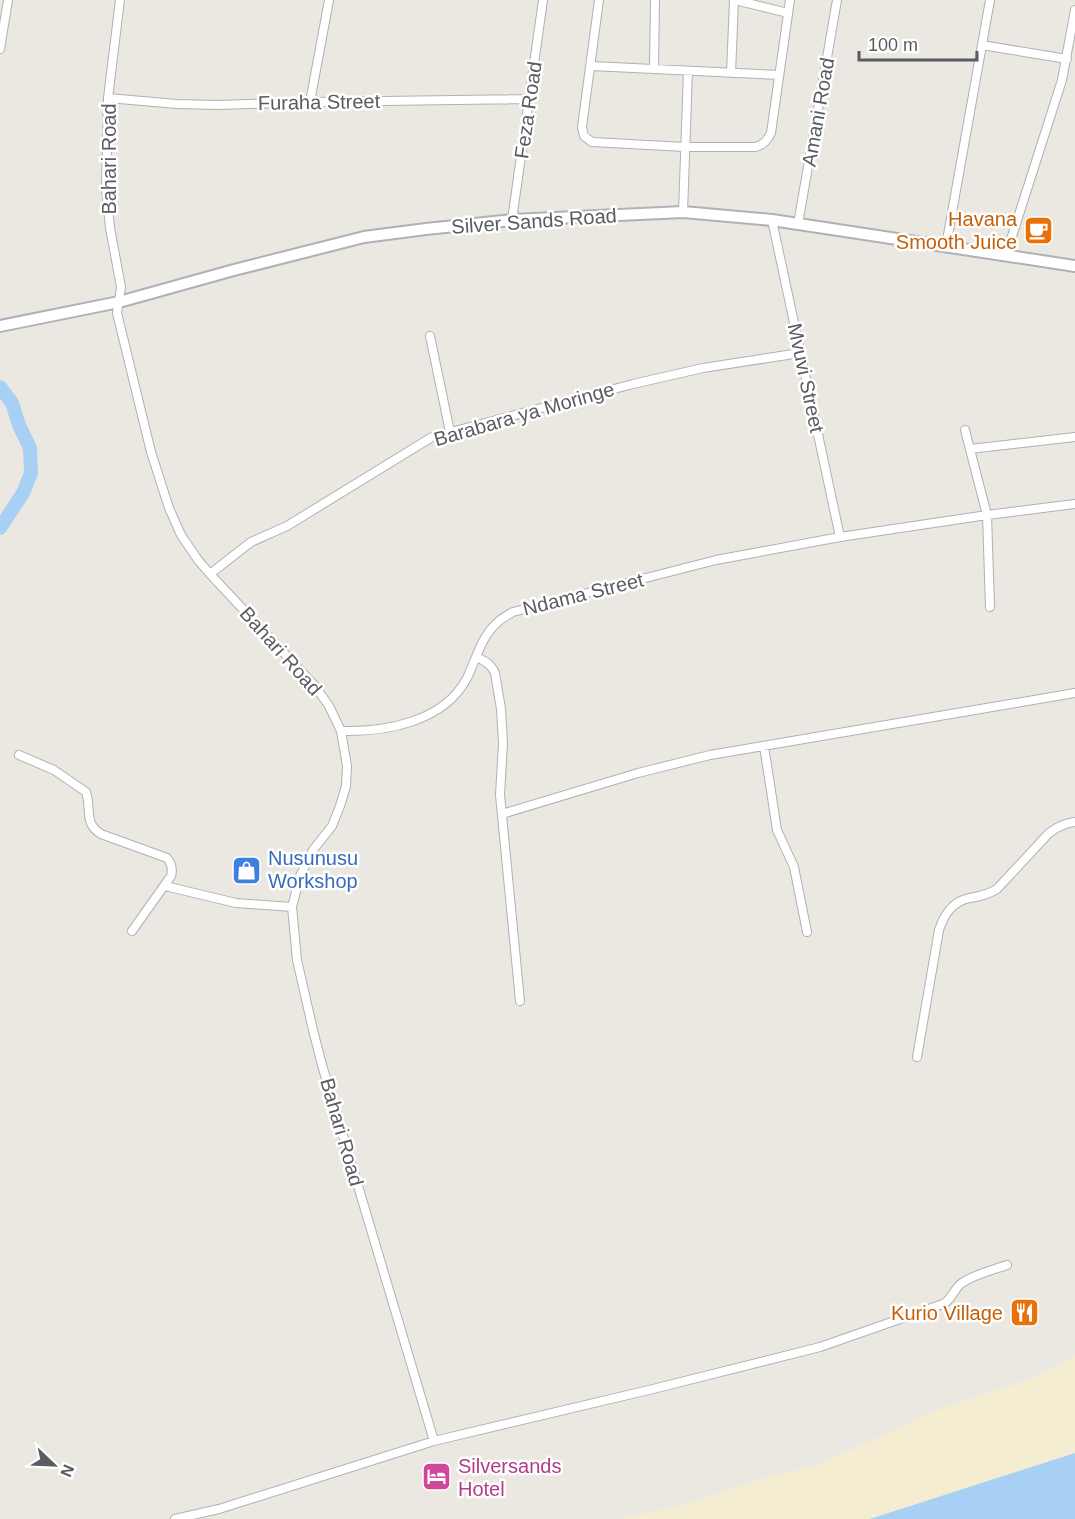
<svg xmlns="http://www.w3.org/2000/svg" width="1075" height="1519" viewBox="0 0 1075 1519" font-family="Arial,sans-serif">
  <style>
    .sand { fill: #f4edd1 }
    .water { fill: #a7d0f4 }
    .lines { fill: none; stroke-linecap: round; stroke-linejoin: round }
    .river { stroke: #a7d0f4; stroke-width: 14 }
    .minor-casing { stroke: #aeb1b5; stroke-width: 10 }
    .tertiary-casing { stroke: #aeb1b5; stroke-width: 14 }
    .minor { stroke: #fff; stroke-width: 8 }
    .tertiary { stroke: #fff; stroke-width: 10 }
    .labels { text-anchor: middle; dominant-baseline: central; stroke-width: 5; stroke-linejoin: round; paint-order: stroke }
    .street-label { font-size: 20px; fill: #595c60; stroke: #fff }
    .food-label { font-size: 20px; fill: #c56008; stroke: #fff; text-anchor: end }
    .shop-label { font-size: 20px; fill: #366cbe; stroke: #fff; text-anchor: start }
    .hotel-label { font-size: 20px; fill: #b23c85; stroke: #fff; text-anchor: start }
  </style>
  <rect width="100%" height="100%" fill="#eae8e1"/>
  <!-- sand -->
  <path class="sand" d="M 1075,1356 L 1075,1453 L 870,1519 L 617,1519 L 683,1505 L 768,1477 L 819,1464 L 945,1407 L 1034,1378 Z"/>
  <!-- water -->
  <path class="water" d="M 1075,1453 L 1075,1519 L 870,1519 Z"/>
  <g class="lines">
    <!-- river -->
    <path class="river" d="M 0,387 L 12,403 L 19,425 L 30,448 L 31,473 L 23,493 L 0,528"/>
    <defs>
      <path id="minor" d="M 120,0 L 108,98 L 106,188 L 110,228 L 121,287 L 117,313 L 151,452 L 169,508 L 181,535 L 198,560 L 210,574 L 315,686 L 329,706 L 341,731 L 347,766 L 346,786 L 340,806 L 332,826 L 313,850 L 300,876 L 292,907 L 297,960 L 313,1030 L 322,1065 L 434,1441
        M 599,0 L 582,127 L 584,136 L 592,142 L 685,147 L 755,147 C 763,145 767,141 771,133 L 790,0
        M 735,0 L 788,13
        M 982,45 L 1067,59
        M 0,49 L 8,0
        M 591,66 L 779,75
        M 654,69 L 655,0
        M 731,73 L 734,0
        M 108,98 L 177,104 L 217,105 L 310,102 L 529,99
        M 310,102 L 329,0
        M 683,212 L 688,71
        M 512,220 L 543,0
        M 772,220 L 840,537
        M 798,224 L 837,0
        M 946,246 L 990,0
        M 1006,255 L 1062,80 L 1075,10
        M 430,336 L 450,432
        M 965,430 L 987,515 L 990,607
        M 970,449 L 1075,437
        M 210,574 L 251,542 L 287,526 L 432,437 L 633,384 L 703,368 L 800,353
        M 476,657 C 485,661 491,664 495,673 L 501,709 L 503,743 L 500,795 L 520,1001
        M 341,731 C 386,732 444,722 467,678 C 476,660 481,636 498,622 C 502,618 508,615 513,612 L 716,560 L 840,537 L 987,515 L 1075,504
        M 764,746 L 777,830 L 794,867 L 807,932
        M 19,755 L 54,770 L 86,792 C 92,809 83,823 101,834 L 167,858 C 172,864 173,869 171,876 L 132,931
        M 502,814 L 638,773 L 710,755 L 1075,693
        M 165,886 L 236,903 L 292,907
        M 917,1057 L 939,930 C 944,915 952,901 970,898 C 980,896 987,895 997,889 L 1049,833 C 1057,827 1064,823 1075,822
        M 175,1519 L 219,1509 L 434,1441 L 653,1389 L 820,1347 L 943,1304 C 953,1299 953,1289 962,1283 C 975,1274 993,1270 1007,1265"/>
      <path id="tertiary" d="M 0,326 L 119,302 L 234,270 L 364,237 L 426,229 L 512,220 L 683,212 L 772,220 L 1075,266"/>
    </defs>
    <!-- minor casing -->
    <use href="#minor" class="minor-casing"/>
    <!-- tertiary casing -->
    <use href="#tertiary" class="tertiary-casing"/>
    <!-- minor -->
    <use href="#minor" class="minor"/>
    <!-- tertiary -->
    <use href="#tertiary" class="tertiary"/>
  </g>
  <!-- icons -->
  <defs>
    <symbol id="cafe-square" viewBox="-11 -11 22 22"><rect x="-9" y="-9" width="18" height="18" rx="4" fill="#e8710a" stroke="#fff"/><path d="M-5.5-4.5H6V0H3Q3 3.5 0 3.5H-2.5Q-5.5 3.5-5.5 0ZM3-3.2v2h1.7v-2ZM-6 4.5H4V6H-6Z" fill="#fff"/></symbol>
    <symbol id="shop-square" viewBox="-11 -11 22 22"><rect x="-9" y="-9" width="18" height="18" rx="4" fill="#3f7fe0" stroke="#fff"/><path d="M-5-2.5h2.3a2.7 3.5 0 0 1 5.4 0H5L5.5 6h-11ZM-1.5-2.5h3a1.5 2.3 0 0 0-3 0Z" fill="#fff"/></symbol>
    <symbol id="restaurant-square" viewBox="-11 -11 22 22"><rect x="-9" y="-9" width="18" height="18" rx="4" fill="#e8710a" stroke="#fff"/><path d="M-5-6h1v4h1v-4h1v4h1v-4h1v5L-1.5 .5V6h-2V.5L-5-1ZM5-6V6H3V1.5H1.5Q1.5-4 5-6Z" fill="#fff"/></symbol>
    <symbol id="hotel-square" viewBox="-11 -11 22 22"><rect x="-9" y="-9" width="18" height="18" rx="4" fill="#d1479c" stroke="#fff"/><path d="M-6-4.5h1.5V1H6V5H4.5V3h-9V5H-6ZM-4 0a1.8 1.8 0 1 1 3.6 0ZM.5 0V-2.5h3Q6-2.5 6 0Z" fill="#fff"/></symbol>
  </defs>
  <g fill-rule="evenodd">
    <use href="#cafe-square" x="1022" y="214" width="33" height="33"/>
    <use href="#shop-square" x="230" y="854" width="33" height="33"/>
    <use href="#restaurant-square" x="1008" y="1296" width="33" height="33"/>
    <use href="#hotel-square" x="420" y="1460" width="33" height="33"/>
  </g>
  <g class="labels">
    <!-- street labels -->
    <g class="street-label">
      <text transform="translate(319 102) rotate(-1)">Furaha Street</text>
      <text transform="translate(528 110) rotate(-82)">Feza Road</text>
      <text transform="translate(818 112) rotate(-80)">Amani Road</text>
      <text transform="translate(109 159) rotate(-90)">Bahari Road</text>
      <text transform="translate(534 221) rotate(-4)">Silver Sands Road</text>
      <text transform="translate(806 378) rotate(78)">Mvuvi Street</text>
      <text transform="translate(524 414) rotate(-16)">Barabara ya Moringe</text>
      <text transform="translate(583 594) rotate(-14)">Ndama Street</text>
      <text transform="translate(281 651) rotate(48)">Bahari Road</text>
      <text transform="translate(342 1132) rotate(74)">Bahari Road</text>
    </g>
    <!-- food labels -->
    <g class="food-label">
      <text x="1017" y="219">Havana<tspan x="1017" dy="23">Smooth Juice</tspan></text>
      <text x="1003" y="1313">Kurio Village</text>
    </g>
    <!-- shop labels -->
    <g class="shop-label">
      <text x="268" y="858">Nusunusu<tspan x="268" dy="23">Workshop</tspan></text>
    </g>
    <!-- hotel labels -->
    <g class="hotel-label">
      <text x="458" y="1466">Silversands<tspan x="458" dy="23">Hotel</tspan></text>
    </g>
  </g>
  <!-- north arrow -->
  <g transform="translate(54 1465) rotate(113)" stroke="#ffffff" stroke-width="4.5" paint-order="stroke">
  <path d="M0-4.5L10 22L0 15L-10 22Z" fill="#595c60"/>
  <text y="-9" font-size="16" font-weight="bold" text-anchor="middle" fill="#595c60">N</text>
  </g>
  <!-- scale -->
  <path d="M859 51v9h118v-9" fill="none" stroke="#595c60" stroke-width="3"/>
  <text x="868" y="51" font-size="18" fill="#595c60" stroke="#ffffff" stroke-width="4.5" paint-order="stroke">100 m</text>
</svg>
